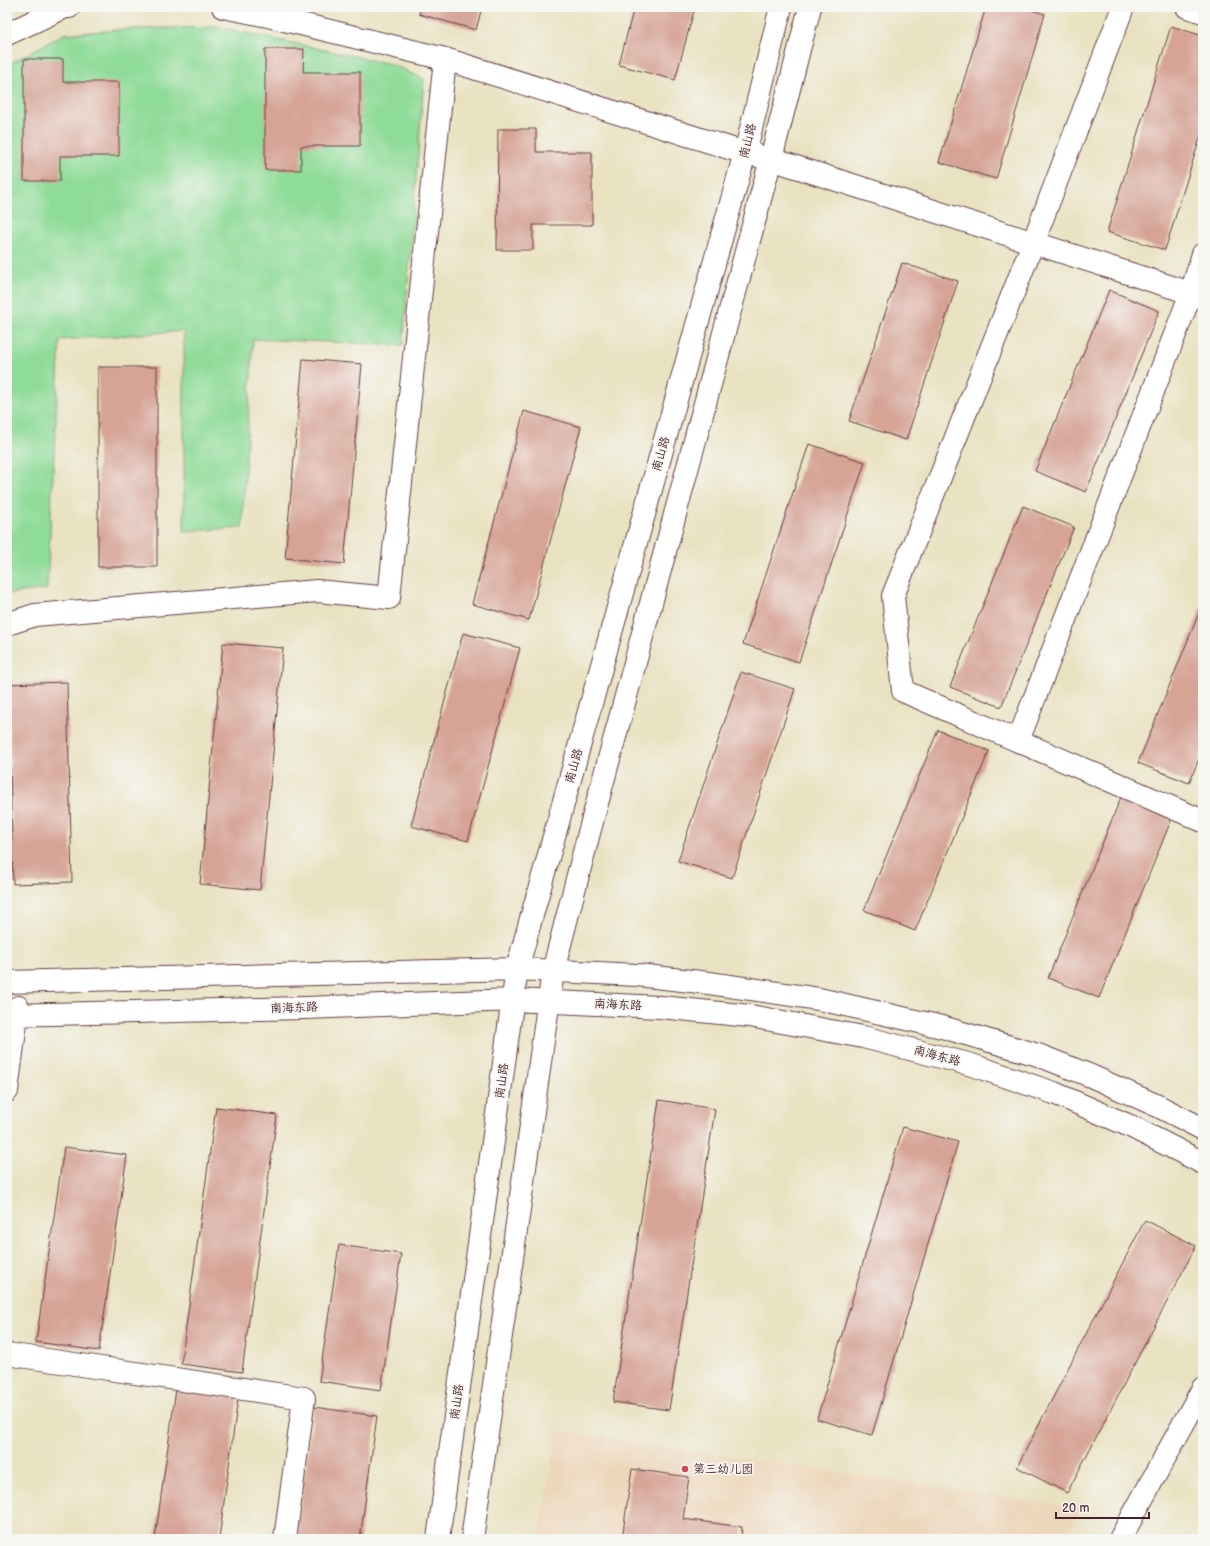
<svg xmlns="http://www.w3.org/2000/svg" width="1210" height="1546" viewBox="0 0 1210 1546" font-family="'Balsamiq Sans','LXGW WenKai TC',sans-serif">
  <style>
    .built { fill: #edd7bb }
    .green { fill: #8fdb98; stroke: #6c7d62 }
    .building { fill: #d6a395 }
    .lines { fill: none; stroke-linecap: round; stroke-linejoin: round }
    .minor-casing { stroke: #623c42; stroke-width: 24 }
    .minor { stroke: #fff; stroke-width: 22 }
    .poi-dot { fill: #d1495b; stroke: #f6f6f2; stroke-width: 1.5 }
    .labels { text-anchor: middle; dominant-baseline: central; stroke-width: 3.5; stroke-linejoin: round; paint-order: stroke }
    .street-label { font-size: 12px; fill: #4a1f2b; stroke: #f6f6f2 }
    .poi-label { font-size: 12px; fill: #4a1f2b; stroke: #f6f6f2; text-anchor: start }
  </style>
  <rect width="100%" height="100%" fill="#f6f6f2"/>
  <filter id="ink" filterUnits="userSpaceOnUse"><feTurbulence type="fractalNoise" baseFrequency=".025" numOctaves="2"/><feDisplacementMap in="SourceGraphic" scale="8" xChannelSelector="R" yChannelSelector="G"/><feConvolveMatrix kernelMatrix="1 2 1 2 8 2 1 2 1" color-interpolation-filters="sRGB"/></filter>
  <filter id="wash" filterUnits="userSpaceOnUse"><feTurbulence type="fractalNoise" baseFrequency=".012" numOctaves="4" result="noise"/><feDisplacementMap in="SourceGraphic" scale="16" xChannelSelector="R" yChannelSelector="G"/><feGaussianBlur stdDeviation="0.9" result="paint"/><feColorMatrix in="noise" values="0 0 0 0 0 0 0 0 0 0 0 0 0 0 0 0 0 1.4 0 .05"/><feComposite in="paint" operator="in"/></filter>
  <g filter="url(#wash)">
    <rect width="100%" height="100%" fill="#e9e2c1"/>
    <!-- built -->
    <path class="built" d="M 557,1431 L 1081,1508 L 1066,1539 L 539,1539 Z"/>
    <!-- green -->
    <path class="green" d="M 217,27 L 391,64 L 424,79 L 403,345 L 253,339 L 242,528 L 184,531 L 184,331 L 60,340 L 47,589 L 7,594 L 7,65 L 64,34 L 129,29 Z"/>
    <g id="blocks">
      <!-- building -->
      <path class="building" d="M 421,7 L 482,7 L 476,30 L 419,14 Z
        M 634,7 L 695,7 L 675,80 L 619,65 Z
        M 986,7 L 1021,7 L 1045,14 L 996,179 L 939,162 Z
        M 1171,26 L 1203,36 L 1203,128 L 1165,250 L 1107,232 Z
        M 265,49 L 304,49 L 303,72 L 360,72 L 360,146 L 301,146 L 301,170 L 265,170 Z
        M 24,59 L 63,59 L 63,82 L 119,82 L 119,156 L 60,156 L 60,181 L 24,181 Z
        M 498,129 L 536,129 L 536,152 L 592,152 L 592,225 L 533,225 L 533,250 L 497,250 Z
        M 902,263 L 958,281 L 906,440 L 849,421 Z
        M 1109,290 L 1159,311 L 1086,492 L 1035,471 Z
        M 303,359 L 362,364 L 344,564 L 285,558 Z
        M 98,367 L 157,367 L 157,567 L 98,567 Z
        M 524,411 L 581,427 L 529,620 L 472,604 Z
        M 809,444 L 865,462 L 799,662 L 743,644 Z
        M 1023,506 L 1074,527 L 1001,707 L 950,687 Z
        M 1203,603 L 1203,749 L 1189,783 L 1138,763 Z
        M 463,633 L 520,648 L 468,841 L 411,826 Z
        M 223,643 L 283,648 L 260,890 L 200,884 Z
        M 741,672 L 795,689 L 732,878 L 678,861 Z
        M 67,682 L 72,882 L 13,884 L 8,684 Z
        M 938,730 L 989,751 L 915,931 L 864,910 Z
        M 1121,797 L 1172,818 L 1099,998 L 1048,978 Z
        M 659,1100 L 715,1109 L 669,1410 L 613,1402 Z
        M 216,1107 L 277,1115 L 242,1372 L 181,1364 Z
        M 903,1127 L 958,1142 L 872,1435 L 817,1419 Z
        M 64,1147 L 127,1155 L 99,1351 L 36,1342 Z
        M 1145,1220 L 1196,1246 L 1067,1493 L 1017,1467 Z
        M 339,1245 L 401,1254 L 381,1390 L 319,1381 Z
        M 176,1389 L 238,1398 L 219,1539 L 155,1539 Z
        M 314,1407 L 377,1416 L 360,1539 L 296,1539 Z
        M 632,1469 L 689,1477 L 683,1519 L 742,1527 L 741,1539 L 622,1539 Z"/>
    </g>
  </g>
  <g filter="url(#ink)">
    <use href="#blocks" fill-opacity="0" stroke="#623c42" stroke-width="1"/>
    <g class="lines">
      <defs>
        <path id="minor" d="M 223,7 L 268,16 L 445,59 L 745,153 L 771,159 L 1203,297
          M 1123,7 L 1033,243 L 893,596 L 903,691 L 1203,821
          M 1187,7 L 1203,12
          M 7,34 L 65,7 L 69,7
          M 7,624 L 35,615 L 317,591 L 389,598 L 445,59
          M 1018,741 L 1191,293 L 1203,254
          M 7,982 L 517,969 L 637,975 L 709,983 L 819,999 L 942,1027 L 1038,1055 L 1091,1076 L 1160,1107 L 1203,1129
          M 7,1015 L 305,1008 L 513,1000 L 660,1007 L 750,1016 L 863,1037 L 972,1065 L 1054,1093 L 1130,1126 L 1203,1163
          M 7,1091 L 18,1007
          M 7,1354 L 304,1398 L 285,1539
          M 438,1539 L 517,969 L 745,153 L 781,7
          M 472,1539 L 553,971 L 589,833 L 771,159 L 810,7
          M 1120,1539 L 1203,1388"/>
      </defs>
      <!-- minor casing -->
      <use href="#minor" class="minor-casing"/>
      <!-- minor -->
      <use href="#minor" class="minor"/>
    </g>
  </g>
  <!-- markers -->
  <circle class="poi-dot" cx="685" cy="1469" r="4"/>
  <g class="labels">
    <!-- street labels -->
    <g class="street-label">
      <text transform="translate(748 141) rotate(-76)">南山路</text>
      <text transform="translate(661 454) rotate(-74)">南山路</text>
      <text transform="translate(574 766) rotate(-74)">南山路</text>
      <text transform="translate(618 1005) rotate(3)">南海东路</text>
      <text transform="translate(294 1008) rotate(-2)">南海东路</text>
      <text transform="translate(937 1056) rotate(15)">南海东路</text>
      <text transform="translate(502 1081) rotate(-82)">南山路</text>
      <text transform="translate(457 1402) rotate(-82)">南山路</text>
    </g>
    <!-- poi labels -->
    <g class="poi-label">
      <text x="693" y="1469">第三幼儿园</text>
    </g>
  </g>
  <!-- margin -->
  <rect width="1210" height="1546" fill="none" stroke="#f6f6f2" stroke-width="24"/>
  <!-- scale -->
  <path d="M1056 1512v6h93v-6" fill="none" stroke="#4a1f2b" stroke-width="2"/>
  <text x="1062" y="1512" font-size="12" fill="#4a1f2b" stroke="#f6f6f2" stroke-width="3" paint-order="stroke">20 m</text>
</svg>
